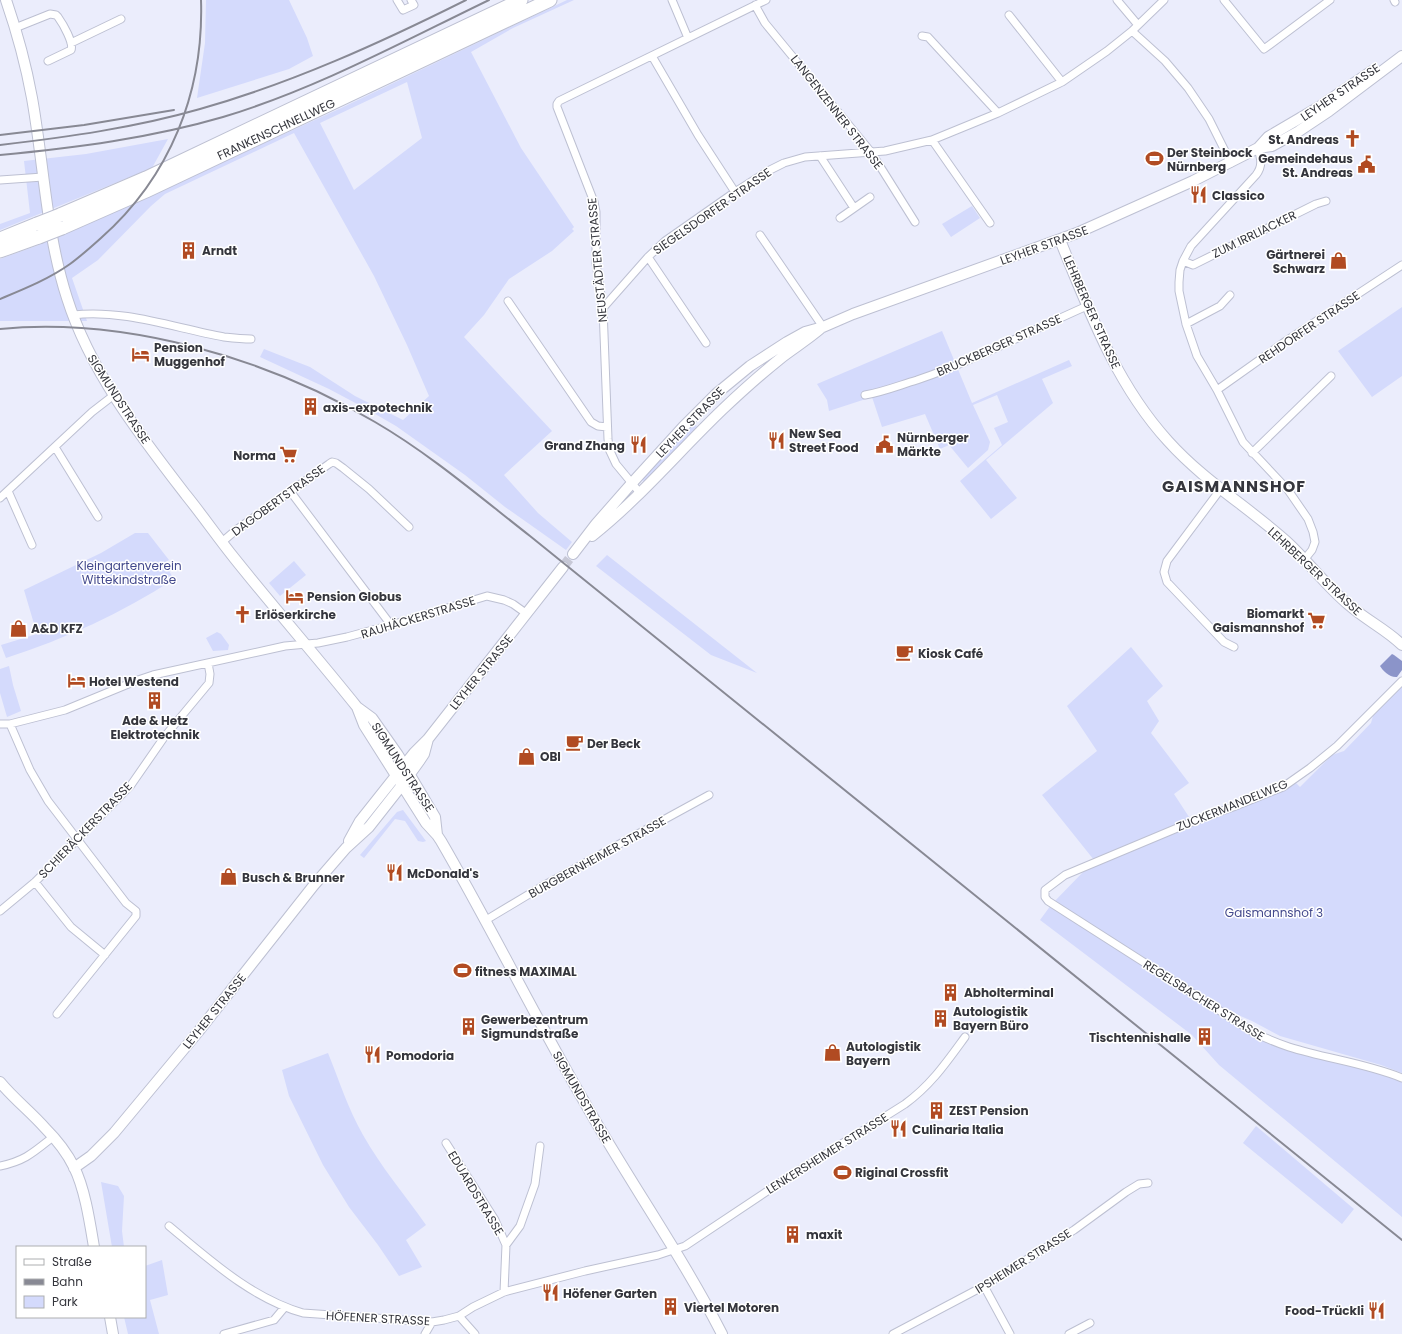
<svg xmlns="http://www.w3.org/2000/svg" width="1402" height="1334" viewBox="0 0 1402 1334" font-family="Poppins,sans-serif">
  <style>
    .green { fill: #d4dafc; fill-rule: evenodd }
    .water { fill: #8b94c9 }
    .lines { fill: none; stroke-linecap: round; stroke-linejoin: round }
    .secondary-tunnel { stroke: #c7c8d6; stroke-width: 10; stroke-dasharray: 10 5; stroke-linecap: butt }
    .street-casing { stroke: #bdc0d2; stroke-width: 9 }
    .secondary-casing { stroke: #bdc0d2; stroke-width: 12 }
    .highway-casing { stroke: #bdc0d2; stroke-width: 15 }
    .street { stroke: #fff; stroke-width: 7 }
    .secondary { stroke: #fff; stroke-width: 10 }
    .highway { stroke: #fff; stroke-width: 13 }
    .rail { stroke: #888994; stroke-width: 2 }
    .highway-bridge-casing { stroke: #bdc0d2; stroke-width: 15; stroke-linecap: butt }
    .highway-bridge { stroke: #fff; stroke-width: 13 }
    .labels { text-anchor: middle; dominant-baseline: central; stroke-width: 3; stroke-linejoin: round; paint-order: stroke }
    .street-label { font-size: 12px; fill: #35363d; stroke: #fff }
    .poi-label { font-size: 12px; font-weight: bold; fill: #35363d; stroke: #fff; text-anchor: start }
    .park-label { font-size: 12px; fill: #444a8d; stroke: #fff }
    .district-label { font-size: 16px; font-weight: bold; letter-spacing: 1px; fill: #35363d; stroke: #fff }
  </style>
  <rect width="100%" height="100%" fill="#ebedfc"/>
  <!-- green -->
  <path class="green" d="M 206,0 L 289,0 L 307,38 L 313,56 L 289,69 L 197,98 L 205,43 Z
    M 567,0 L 574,0 L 513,28 L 471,52 L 521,148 L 574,227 L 572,229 L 574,231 L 552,251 L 509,279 L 484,315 L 464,337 L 552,431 L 504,475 L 538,513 L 572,542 L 566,550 L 505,507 L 465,475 L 396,426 L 363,407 L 329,389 L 260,357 L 264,349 L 310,367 L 355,396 L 403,420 L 429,396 L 407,345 L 374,276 L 294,133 L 165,194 L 151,206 L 98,260 L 72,278 L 87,321 L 0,321 L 0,259 L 39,245 L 39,241 L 164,189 L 339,109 ZM 407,82 L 422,138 L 354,190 L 320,123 Z
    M 168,139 L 152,168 L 0,230 L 0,224 L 30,213 L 24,161 L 86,154 Z
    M 972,206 L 980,218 L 951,237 L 942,224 Z
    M 1402,307 L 1402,376 L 1372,397 L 1338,351 Z
    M 942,331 L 972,403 L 1069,360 L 1072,366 L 1042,379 L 1053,403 L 986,460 L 1017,498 L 991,519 L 960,481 L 1002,445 L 994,428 L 1008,422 L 997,395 L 973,405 L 990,442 L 988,450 L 968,468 L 949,445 L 940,449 L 925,414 L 882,427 L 872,397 L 829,411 L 827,400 L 817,384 Z
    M 692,424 L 696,425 L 697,427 L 650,478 L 644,481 L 641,480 Z
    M 135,533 L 148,533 L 169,560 L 164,563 L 174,579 C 122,613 65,639 6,658 L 1,645 L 37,634 L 24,590 L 101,553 Z
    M 607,555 L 757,673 L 711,655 L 596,566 Z
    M 294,561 L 306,575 L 280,596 L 269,583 Z
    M 217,632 L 221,634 L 229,645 L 228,650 L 213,651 L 206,638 Z
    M 1131,647 L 1163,686 L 1147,701 L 1159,721 L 1151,733 L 1189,783 L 1174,794 L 1191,820 L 1094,860 L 1042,795 L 1097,751 L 1067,706 Z
    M 9,666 L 13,685 L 21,711 L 7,717 L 0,693 L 0,669 Z
    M 1402,686 L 1402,1073 L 1381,1065 L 1280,1036 L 1252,1021 L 1215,1005 L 1213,1011 L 1250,1035 L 1286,1050 L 1386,1075 L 1402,1082 L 1402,1217 L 1219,1065 L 1192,1035 L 1040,920 L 1051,905 L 1085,870 L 1155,841 L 1274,795 L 1295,782 L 1300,787 L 1332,755 L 1344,751 L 1371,723 L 1373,716 Z
    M 403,810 L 426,841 L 423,842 L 418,841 L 405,821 L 395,819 L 364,858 L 360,855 L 397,812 Z
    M 328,1053 C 339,1080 348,1109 363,1135 C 381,1167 405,1195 426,1225 L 406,1240 L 422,1267 L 399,1276 L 378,1245 L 349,1207 L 323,1165 L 289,1096 L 282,1070 Z
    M 1256,1126 L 1354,1209 L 1342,1224 L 1243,1143 Z
    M 101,1182 L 118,1186 L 124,1196 L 122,1231 L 124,1247 L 112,1247 Z
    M 162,1260 L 168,1295 L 150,1300 L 159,1334 L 128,1334 L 124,1317 L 145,1317 L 145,1266 Z"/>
  <!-- water -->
  <path class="water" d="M 1392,654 L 1394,655 L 1402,661 L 1402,670 L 1397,677 C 1390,678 1383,671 1380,666 Z"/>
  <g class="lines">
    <!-- secondary-tunnel -->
    <path class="secondary-tunnel" d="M 563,567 L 573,554"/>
    <defs>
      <path id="street" d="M 397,0 L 403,10 L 414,5 L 411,0
        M 672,0 L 688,38
        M 1117,0 L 1138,25
        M 1224,0 L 1264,49 L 1330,0
        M 1394,0 L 1395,2
        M 755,5 L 765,23 L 871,152 L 915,222
        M 1009,15 L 1062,82
        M 15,28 L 50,14 L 56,15 L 58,17 C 63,24 74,43 71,50 L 48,61
        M 1132,31 L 1165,61 L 1188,88 L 1209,119 L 1231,163
        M 922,36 L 928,37 L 998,113
        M 71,43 L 121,19
        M 652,56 L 698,135 L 735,192
        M 932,140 L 990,223
        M 1258,148 C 1261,159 1263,166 1256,175 L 1191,246 L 1183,261 L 1180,270 L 1179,282 L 1179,291 L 1186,324 L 1197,356 L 1217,390 L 1243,442 L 1288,490 L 1308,519 L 1313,532 L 1315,542 L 1312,550 L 1304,560
        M 820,156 L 854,208
        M 0,180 L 43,177
        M 840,218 L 870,197
        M 760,235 L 823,327
        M 648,257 L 706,343
        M 1183,261 L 1193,265 L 1316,204 L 1326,201
        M 508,301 L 591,422 L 598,426 L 607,427
        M 603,308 L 648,257 L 665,241 L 735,192 L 768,171 L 784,163 L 805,157 L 885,151 L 932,140 L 998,113 L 1062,82 L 1107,51 L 1132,31 L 1164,0
        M 73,315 C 124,309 174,328 224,337 C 233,338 242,339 251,339
        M 1186,324 L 1220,306 L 1230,295
        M 1217,390 L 1286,341 L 1402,265
        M 865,395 C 883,392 900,385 917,380 C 976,360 1030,331 1087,306
        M 55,447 L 98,517
        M 1252,453 L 1331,376
        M 1220,490 L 1167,561 L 1164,572 L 1167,582 L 1224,642 L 1234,647
        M 8,491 L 32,545
        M 290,491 L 391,625
        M 640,493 L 616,464 L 609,449 L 608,439 L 603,308 L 596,263 L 596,212 L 594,202 L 557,107 L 557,104 L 559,101 L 766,0
        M 0,498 L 92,412 L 114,395
        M 222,542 L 236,530 L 329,464 L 332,462 L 336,463 L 343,468 L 369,489 L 409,527
        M 1402,681 L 1337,746 L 1310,768 L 1283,787 L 1233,807 L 1194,821 L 1065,875 L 1045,890 L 1045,897 L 1048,901 L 1253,1032 C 1265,1038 1277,1043 1289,1047 C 1327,1059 1365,1063 1402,1078
        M 0,724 L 10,724 L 65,710 L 138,680 L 153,675 L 285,646 L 318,643 L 347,637 L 391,625 L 487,596 L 504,600 L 513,604 L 527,614
        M 10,724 L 30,770 L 48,801 L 126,903 L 136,911 L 136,916 L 57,1014
        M 35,882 L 71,927 L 105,955
        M 0,911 L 35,882 L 59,858 L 131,785 L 165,736 L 209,683 L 210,674 L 208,663
        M 486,920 L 541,887 L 709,795
        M 446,1143 L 495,1220 L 506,1245 L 504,1292
        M 0,1166 C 25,1161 34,1152 53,1137
        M 169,1226 C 210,1260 251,1298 303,1313 L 432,1322 L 444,1320 L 459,1316 L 473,1307 L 504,1292 L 585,1271 L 658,1255 L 685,1246 L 781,1182 L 905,1104 C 931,1085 946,1063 965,1037
        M 506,1245 L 520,1226 L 535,1184 L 540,1146
        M 984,1286 L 1010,1334
        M 459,1316 L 475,1334
        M 224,1334 L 274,1320 L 284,1308
        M 425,1334 L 432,1322
        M 893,1334 L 984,1286 L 1074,1230 L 1126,1192 L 1139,1184 L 1148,1183
        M 1069,1334 L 1090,1323"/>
      <path id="secondary" d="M 6,0 C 17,32 26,65 32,98 C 44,165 46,233 67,298 C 90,371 139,434 186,495 C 203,516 218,538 235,559 C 275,609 317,657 357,707 L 372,718 L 398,755 L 435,817 L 437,835
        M 1258,148 L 1268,137 L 1319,107 L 1372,71
        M 1060,240 C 1089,311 1116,384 1168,441 C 1204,481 1247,506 1286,541 C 1308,561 1326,586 1349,605 C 1366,620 1387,630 1402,645
        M 592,536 C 640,498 679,451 723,409 C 742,391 761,374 781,358 C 794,348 807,340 820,329
        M 573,554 L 596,524 L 632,483 L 683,427 L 716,394 L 750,366 L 787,342 L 805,332 L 823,327 L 853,314 L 1077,233 L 1193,181 L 1258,148 L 1272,146 L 1299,131 L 1329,111 L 1402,56
        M 357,707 L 364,725 L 426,823 L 437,835 L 441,841 C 491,927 535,1017 585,1103 C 629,1181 681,1254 722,1334
        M 349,841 L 360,821 L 414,753 L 428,739 L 563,567
        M 0,1082 C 14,1099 31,1112 45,1128 C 56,1139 67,1153 74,1167 C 85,1189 90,1223 94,1247
        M 74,1168 L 91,1156 L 114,1133 L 198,1032 L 314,885 L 346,848 L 369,827 L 402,785 L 420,760 L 424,754 L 428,739
        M 110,1317 L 113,1334"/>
      <path id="highway" d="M 60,215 L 146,178 L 521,0
        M 62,228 L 146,191 L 550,0
        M 0,239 L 37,224
        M 0,251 L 39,237"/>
    </defs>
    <!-- street casing -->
    <use href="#street" class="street-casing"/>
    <!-- secondary casing -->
    <use href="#secondary" class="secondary-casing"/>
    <!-- highway casing -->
    <use href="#highway" class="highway-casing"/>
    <!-- street -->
    <use href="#street" class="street"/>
    <!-- secondary -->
    <use href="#secondary" class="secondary"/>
    <!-- highway -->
    <use href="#highway" class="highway"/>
    <!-- rail -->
    <path class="rail" d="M 0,135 L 84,125 L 174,110
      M 0,145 C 67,137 134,128 200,109 C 292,83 380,43 466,0
      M 0,155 C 75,148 151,138 223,117 C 316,89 402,42 489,0
      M 0,299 C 24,289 49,279 70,264 C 81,256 91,247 101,238 C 170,177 204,92 201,0
      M 0,329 C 126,317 267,358 375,422 C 430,454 480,497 530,536 L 1402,1240"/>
    <defs>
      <path id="highway-bridge" d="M 37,224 L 60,215
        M 39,237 L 62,228"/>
    </defs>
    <!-- highway-bridge casing -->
    <use href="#highway-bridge" class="highway-bridge-casing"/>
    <!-- highway-bridge -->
    <use href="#highway-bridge" class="highway-bridge"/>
  </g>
  <!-- icons -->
  <defs>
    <symbol id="church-bare" viewBox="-9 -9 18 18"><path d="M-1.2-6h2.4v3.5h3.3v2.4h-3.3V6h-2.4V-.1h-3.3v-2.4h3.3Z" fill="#b14b22" stroke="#fff" stroke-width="2.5" paint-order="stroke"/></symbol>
    <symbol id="stadium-bare" viewBox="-9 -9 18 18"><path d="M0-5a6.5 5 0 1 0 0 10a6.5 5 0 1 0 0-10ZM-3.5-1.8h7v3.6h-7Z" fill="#b14b22" stroke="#fff" stroke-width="2.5" paint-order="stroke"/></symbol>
    <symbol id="civic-bare" viewBox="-9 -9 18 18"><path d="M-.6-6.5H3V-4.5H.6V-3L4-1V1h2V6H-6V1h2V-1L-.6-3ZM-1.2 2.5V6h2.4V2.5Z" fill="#b14b22" stroke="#fff" stroke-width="2.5" paint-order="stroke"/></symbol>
    <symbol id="restaurant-bare" viewBox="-9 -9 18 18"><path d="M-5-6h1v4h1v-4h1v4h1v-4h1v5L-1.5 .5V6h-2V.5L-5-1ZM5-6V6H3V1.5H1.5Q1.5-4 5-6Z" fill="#b14b22" stroke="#fff" stroke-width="2.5" paint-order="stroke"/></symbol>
    <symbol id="building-bare" viewBox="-9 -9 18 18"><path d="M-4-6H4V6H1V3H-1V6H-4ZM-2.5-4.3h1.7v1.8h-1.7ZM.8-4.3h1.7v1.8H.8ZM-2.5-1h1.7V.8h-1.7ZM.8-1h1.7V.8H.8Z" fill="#b14b22" stroke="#fff" stroke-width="2.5" paint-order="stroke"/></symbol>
    <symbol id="shop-bare" viewBox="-9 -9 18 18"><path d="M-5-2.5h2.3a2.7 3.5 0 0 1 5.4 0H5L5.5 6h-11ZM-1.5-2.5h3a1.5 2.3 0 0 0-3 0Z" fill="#b14b22" stroke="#fff" stroke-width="2.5" paint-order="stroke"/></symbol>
    <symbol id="hotel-bare" viewBox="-9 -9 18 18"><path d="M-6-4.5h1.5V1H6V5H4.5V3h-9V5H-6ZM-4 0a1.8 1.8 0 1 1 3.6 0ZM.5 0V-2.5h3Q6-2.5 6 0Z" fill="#b14b22" stroke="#fff" stroke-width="2.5" paint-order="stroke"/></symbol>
    <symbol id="supermarket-bare" viewBox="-9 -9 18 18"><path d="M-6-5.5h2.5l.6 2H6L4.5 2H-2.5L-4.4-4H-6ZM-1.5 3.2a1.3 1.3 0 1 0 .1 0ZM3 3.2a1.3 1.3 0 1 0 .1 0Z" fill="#b14b22" stroke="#fff" stroke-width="2.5" paint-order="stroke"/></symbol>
    <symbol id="cafe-bare" viewBox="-9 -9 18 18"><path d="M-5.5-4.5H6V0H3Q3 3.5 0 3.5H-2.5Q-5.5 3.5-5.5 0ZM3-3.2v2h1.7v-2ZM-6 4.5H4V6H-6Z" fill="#b14b22" stroke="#fff" stroke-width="2.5" paint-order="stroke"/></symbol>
  </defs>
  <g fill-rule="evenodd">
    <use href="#church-bare" x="1340" y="126" width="25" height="25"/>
    <use href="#stadium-bare" x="1142" y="146" width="25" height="25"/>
    <use href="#civic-bare" x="1354" y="152" width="25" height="25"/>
    <use href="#restaurant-bare" x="1186" y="182" width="25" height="25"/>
    <use href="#building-bare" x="176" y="238" width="25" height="25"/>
    <use href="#shop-bare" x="1326" y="248" width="25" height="25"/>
    <use href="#hotel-bare" x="128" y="342" width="25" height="25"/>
    <use href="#building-bare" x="298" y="394" width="25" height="25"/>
    <use href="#restaurant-bare" x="764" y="428" width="25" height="25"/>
    <use href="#civic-bare" x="872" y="432" width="25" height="25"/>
    <use href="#restaurant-bare" x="626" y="432" width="25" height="25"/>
    <use href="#supermarket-bare" x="276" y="442" width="25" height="25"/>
    <use href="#hotel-bare" x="282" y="584" width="25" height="25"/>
    <use href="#church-bare" x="230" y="602" width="25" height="25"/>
    <use href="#supermarket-bare" x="1304" y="608" width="25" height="25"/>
    <use href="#shop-bare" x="6" y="616" width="25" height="25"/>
    <use href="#cafe-bare" x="892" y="640" width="25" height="25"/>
    <use href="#hotel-bare" x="64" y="668" width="25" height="25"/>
    <use href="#building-bare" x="142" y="688" width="25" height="25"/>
    <use href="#cafe-bare" x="562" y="730" width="25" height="25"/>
    <use href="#shop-bare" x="514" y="744" width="25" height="25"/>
    <use href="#restaurant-bare" x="382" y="860" width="25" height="25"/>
    <use href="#shop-bare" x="216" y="864" width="25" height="25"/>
    <use href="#stadium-bare" x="450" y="958" width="25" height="25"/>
    <use href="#building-bare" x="938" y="980" width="25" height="25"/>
    <use href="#building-bare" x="928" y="1006" width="25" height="25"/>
    <use href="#building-bare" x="456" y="1014" width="25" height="25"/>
    <use href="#building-bare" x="1192" y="1024" width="25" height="25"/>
    <use href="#shop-bare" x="820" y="1040" width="25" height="25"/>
    <use href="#restaurant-bare" x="360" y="1042" width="25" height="25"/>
    <use href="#building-bare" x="924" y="1098" width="25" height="25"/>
    <use href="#restaurant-bare" x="886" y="1116" width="25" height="25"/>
    <use href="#stadium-bare" x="830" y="1160" width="25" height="25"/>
    <use href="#building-bare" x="780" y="1222" width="25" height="25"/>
    <use href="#restaurant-bare" x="538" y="1280" width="25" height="25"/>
    <use href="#building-bare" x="658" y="1294" width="25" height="25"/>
    <use href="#restaurant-bare" x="1364" y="1298" width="25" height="25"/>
  </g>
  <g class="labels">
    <!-- street labels -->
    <g class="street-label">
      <text transform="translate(1340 92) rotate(-34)">LEYHER STRASSE</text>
      <text transform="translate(837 112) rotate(52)">LANGENZENNER STRASSE</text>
      <text transform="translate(276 129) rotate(-25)">FRANKENSCHNELLWEG</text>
      <text transform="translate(712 211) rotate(-35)">SIEGELSDORFER STRASSE</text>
      <text transform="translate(1254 234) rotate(-26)">ZUM IRRLIACKER</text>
      <text transform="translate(1044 245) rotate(-20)">LEYHER STRASSE</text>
      <text transform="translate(597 260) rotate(-95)">NEUSTÄDTER STRASSE</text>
      <text transform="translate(1092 312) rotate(66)">LEHRBERGER STRASSE</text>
      <text transform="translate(1309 327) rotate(-34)">REHDORFER STRASSE</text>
      <text transform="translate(999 345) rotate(-24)">BRUCKBERGER STRASSE</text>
      <text transform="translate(119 399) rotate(57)">SIGMUNDSTRASSE</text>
      <text transform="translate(690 422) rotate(-46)">LEYHER STRASSE</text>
      <text transform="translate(278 500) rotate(-36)">DAGOBERTSTRASSE</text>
      <text transform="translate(1315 571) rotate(43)">LEHRBERGER STRASSE</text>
      <text transform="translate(418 617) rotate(-17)">RAUHÄCKERSTRASSE</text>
      <text transform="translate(481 672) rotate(-51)">LEYHER STRASSE</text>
      <text transform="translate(403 767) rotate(57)">SIGMUNDSTRASSE</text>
      <text transform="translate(1232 805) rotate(-22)">ZUCKERMANDELWEG</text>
      <text transform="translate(85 830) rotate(-46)">SCHIERÄCKERSTRASSE</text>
      <text transform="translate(597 857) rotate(-29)">BURGBERNHEIMER STRASSE</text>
      <text transform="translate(1204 1000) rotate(32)">REGELSBACHER STRASSE</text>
      <text transform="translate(214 1011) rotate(-51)">LEYHER STRASSE</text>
      <text transform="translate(582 1097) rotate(60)">SIGMUNDSTRASSE</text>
      <text transform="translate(827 1153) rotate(-32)">LENKERSHEIMER STRASSE</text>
      <text transform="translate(476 1193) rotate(59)">EDUARDSTRASSE</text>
      <text transform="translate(1023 1261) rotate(-32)">IPSHEIMER STRASSE</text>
      <text transform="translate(378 1318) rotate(3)">HÖFENER STRASSE</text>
    </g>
    <!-- poi labels -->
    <g class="poi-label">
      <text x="1339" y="139" text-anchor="end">St. Andreas</text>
      <text x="1167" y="152">Der Steinbock<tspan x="1167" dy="14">Nürnberg</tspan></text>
      <text x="1353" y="158" text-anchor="end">Gemeindehaus<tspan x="1353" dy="14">St. Andreas</tspan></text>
      <text x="1212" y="195">Classico</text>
      <text x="202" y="250">Arndt</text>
      <text x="1325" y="254" text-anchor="end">Gärtnerei<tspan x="1325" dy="14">Schwarz</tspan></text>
      <text x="154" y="347">Pension<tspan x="154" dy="14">Muggenhof</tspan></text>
      <text x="323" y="407">axis-expotechnik</text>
      <text x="789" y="433">New Sea<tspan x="789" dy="14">Street Food</tspan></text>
      <text x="897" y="437">Nürnberger<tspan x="897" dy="14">Märkte</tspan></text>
      <text x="625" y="445" text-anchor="end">Grand Zhang</text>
      <text x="276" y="455" text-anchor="end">Norma</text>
      <text x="307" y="596">Pension Globus</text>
      <text x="1304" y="613" text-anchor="end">Biomarkt<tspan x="1304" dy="14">Gaismannshof</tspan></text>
      <text x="255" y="614">Erlöserkirche</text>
      <text x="31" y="628">A&amp;D KFZ</text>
      <text x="918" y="653">Kiosk Café</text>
      <text x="89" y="681">Hotel Westend</text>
      <text x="155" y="720" text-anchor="middle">Ade &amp; Hetz<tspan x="155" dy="14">Elektrotechnik</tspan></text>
      <text x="587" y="743">Der Beck</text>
      <text x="540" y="756">OBI</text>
      <text x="407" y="873">McDonald's</text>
      <text x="242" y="877">Busch &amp; Brunner</text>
      <text x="475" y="971">fitness MAXIMAL</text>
      <text x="964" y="992">Abholterminal</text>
      <text x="953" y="1011">Autologistik<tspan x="953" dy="14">Bayern Büro</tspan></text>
      <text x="481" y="1019">Gewerbezentrum<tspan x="481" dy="14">Sigmundstraße</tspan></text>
      <text x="1191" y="1037" text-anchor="end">Tischtennishalle</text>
      <text x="846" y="1046">Autologistik<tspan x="846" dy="14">Bayern</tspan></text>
      <text x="386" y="1055">Pomodoria</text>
      <text x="949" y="1110">ZEST Pension</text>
      <text x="912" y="1129">Culinaria Italia</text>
      <text x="855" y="1172">Riginal Crossfit</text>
      <text x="806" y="1234">maxit</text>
      <text x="563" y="1293">Höfener Garten</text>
      <text x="684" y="1307">Viertel Motoren</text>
      <text x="1364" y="1310" text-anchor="end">Food-Trückli</text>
    </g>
    <!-- park labels -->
    <g class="park-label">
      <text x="129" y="565">Kleingartenverein<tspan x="129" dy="14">Wittekindstraße</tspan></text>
      <text x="1274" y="912">Gaismannshof 3</text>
    </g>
    <!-- district labels -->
    <g class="district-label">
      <text x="1234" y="486">GAISMANNSHOF</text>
    </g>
  </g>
  <!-- legend -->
  <rect x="16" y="1246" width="130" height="72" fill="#ffffff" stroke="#aeafb1"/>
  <rect x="24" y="1259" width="20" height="6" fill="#ffffff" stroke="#aeafb1"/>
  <text x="52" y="1266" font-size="12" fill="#35363d">Straße</text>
  <rect x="24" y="1279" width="20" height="6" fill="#888994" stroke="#aeafb1"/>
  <text x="52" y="1286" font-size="12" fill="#35363d">Bahn</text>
  <rect x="24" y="1296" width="20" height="12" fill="#d4dafc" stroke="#aeafb1"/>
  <text x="52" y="1306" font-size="12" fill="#35363d">Park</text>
</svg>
